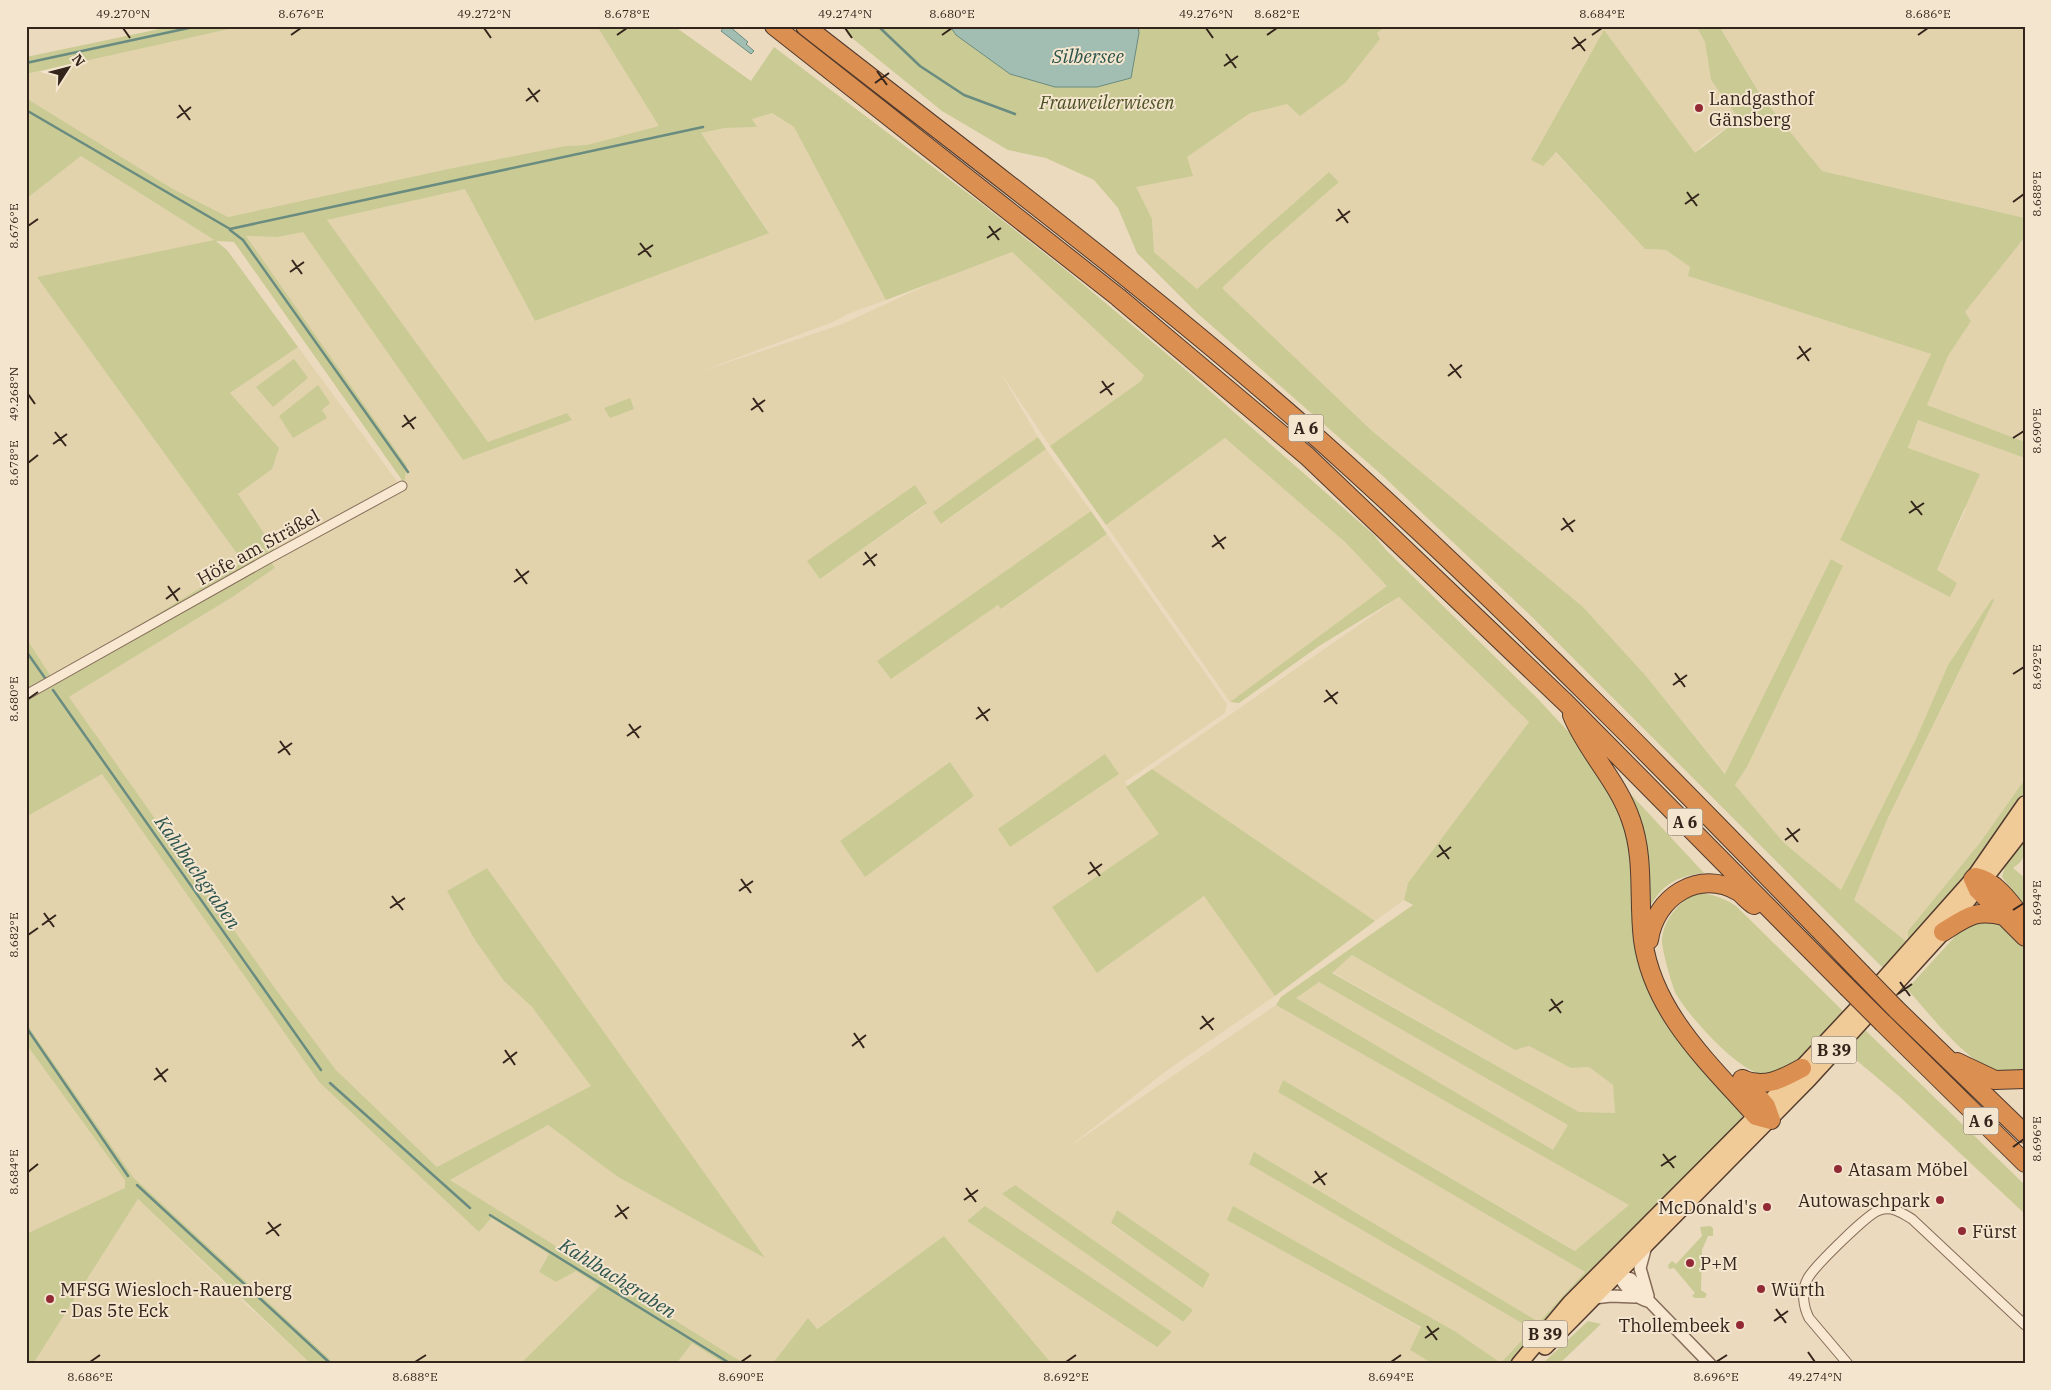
<svg xmlns="http://www.w3.org/2000/svg" width="2051" height="1390" viewBox="0 0 2051 1390" font-family="'IBM Plex Serif',serif">
  <style>
    .farmland { fill: #e2d3ad; fill-rule: evenodd }
    .green { fill: #c9ca94; fill-rule: evenodd }
    .water { fill: #a2beb3; stroke: #6a8c80 }
    .lines { fill: none; stroke-linecap: round; stroke-linejoin: round }
    .stream { stroke: #6a8c80; stroke-width: 2.5 }
    .minor-casing { stroke: #856b58; stroke-width: 11 }
    .tertiary-casing { stroke: #856b58; stroke-width: 14 }
    .primary-casing { stroke: #523a2d; stroke-width: 18 }
    .motorway-casing { stroke: #523a2d; stroke-width: 20 }
    .minor { stroke: #f8e8d2; stroke-width: 9 }
    .tertiary { stroke: #f8e8d2; stroke-width: 11 }
    .primary { stroke: #f0ca97; stroke-width: 15 }
    .motorway { stroke: #db8f51; stroke-width: 18 }
    .motorway-bridge-casing { stroke: #523a2d; stroke-width: 20; stroke-linecap: butt }
    .motorway-bridge { stroke: #db8f51; stroke-width: 18 }
    .ticks { fill: none; stroke: #34251c; stroke-width: 2 }
    .poi-dot { fill: #922a36; stroke: #f4e5ce; stroke-width: 2 }
    .labels { text-anchor: middle; dominant-baseline: central; stroke-width: 4; stroke-linejoin: round; paint-order: stroke }
    .shield { fill: #f4e5ce; stroke: #6e5f51; stroke-width: 1 }
    .shield-label { font-size: 16px; font-weight: bold; fill: #34251c }
    .poi-label { font-size: 18px; fill: #34251c; stroke: #f4e5ce; text-anchor: start }
    .park-label { font-size: 18px; font-style: italic; fill: #4a5023; stroke: #f4e5ce }
    .street-label { font-size: 18px; fill: #34251c; stroke: #f4e5ce }
    .water-label { font-size: 19px; font-style: italic; fill: #2c544d; stroke: #f4e5ce }
    .neatline { fill: none; stroke: #34251c; stroke-width: 2 }
    .ticks-label { font-size: 12px; text-anchor: middle; fill: #34251c }
  </style>
  <rect width="100%" height="100%" fill="#ecdabf"/>
  <!-- farmland -->
  <path class="farmland" d="M 243,26 L 597,26 L 660,126 L 587,145 L 565,146 L 448,169 L 228,217 L 173,189 L 26,98 L 26,74 Z
    M 1386,26 L 1696,26 L 1705,42 L 1711,80 L 1739,119 L 1702,145 L 1676,183 L 1588,58 L 1531,160 L 1555,152 L 1645,249 L 1666,250 L 1690,267 L 1688,276 L 1931,354 L 1841,541 L 1937,570 L 1966,509 L 1908,449 L 1918,420 L 2025,458 L 2025,779 L 1908,944 L 1853,900 L 1887,820 L 1957,677 L 1992,599 L 1948,665 L 1916,739 L 1841,890 L 1784,843 L 1735,785 L 1747,767 L 1842,566 L 1831,559 L 1726,774 L 1646,676 L 1583,607 L 1371,430 L 1222,288 L 1268,244 L 1339,182 L 1329,172 L 1197,289 L 1154,252 L 1152,219 L 1119,162 L 1280,92 L 1296,93 Z
    M 1719,26 L 2025,26 L 2025,218 L 1822,171 L 1761,96 Z
    M 772,113 L 794,127 L 886,300 L 850,313 L 833,322 L 699,372 L 840,325 L 940,279 L 1012,252 L 1145,375 L 1141,381 L 1050,446 L 1000,372 L 1038,437 L 934,512 L 942,524 L 1046,449 L 1091,511 L 877,661 L 999,605 L 1002,609 L 1107,534 L 1227,704 L 1225,713 L 1125,782 L 1159,834 L 1097,973 L 1204,896 L 1275,996 L 1166,1071 L 1069,1147 L 1276,1005 L 1630,1205 L 1576,1251 L 1283,1080 L 1278,1092 L 1585,1272 L 1539,1322 L 1254,1153 L 1250,1164 L 1532,1329 L 1501,1363 L 1456,1332 L 1228,1220 L 1421,1328 L 1411,1350 L 1433,1364 L 1052,1364 L 944,1236 L 816,1329 L 808,1318 L 772,1364 L 745,1364 L 450,1180 L 548,1125 L 618,1177 L 764,1257 L 487,868 L 447,891 L 475,940 L 504,981 L 532,1007 L 592,1086 L 437,1167 L 336,1070 L 277,991 L 69,697 L 234,596 L 275,568 L 266,555 L 275,550 L 238,494 L 272,469 L 279,448 L 230,393 L 298,347 L 402,488 L 407,466 L 245,236 L 277,237 L 303,231 L 463,460 L 571,420 L 567,413 L 488,443 L 327,220 L 465,189 L 535,321 L 769,232 L 701,133 L 725,128 L 757,127 L 752,119 ZM 927,504 L 820,579 L 807,561 ZM 950,762 L 974,796 L 865,877 L 840,841 ZM 1015,1185 L 1193,1310 L 1182,1322 L 1003,1194 ZM 985,1207 L 1172,1332 L 1156,1347 ZM 1117,1210 L 1210,1274 L 1204,1287 L 1111,1224 Z
    M 81,156 L 215,241 L 38,277 L 243,562 L 52,678 L 26,638 L 26,199 Z
    M 2025,237 L 2025,442 L 1927,405 L 1948,356 L 1971,321 L 1965,312 Z
    M 1225,438 L 1345,542 L 1388,586 L 1230,702 L 1106,525 Z
    M 1399,597 L 1529,722 L 1408,883 L 1404,900 L 1375,921 L 1152,769 Z
    M 102,774 L 319,1082 L 479,1232 L 490,1218 L 549,1254 L 539,1272 L 556,1282 L 576,1271 L 600,1286 L 520,1364 L 335,1364 L 133,1177 L 26,1023 L 26,817 Z
    M 1352,955 L 1515,1050 L 1529,1046 L 1571,1068 L 1589,1067 L 1613,1085 L 1615,1113 L 1579,1112 L 1332,972 Z
    M 1319,982 L 1569,1125 L 1553,1150 L 1295,998 Z
    M 26,1044 L 125,1180 L 125,1189 L 26,1234 Z
    M 138,1199 L 249,1307 L 311,1364 L 33,1364 Z
    M 692,1343 L 725,1364 L 676,1364 Z"/>
  <!-- green -->
  <path class="green" d="M 174,26 L 243,26 L 26,74 L 26,57 Z
    M 597,26 L 674,26 L 751,81 L 774,47 L 978,201 L 1067,271 L 1186,370 L 1373,534 L 1386,550 L 1539,700 L 1576,740 L 1601,773 L 1619,809 L 1631,845 L 1646,979 L 1675,1036 L 1727,1089 L 1742,1112 L 1742,1120 L 1538,1332 L 1511,1364 L 1433,1364 L 1410,1350 L 1421,1327 L 1227,1220 L 1233,1206 L 1456,1332 L 1501,1363 L 1532,1329 L 1249,1164 L 1254,1152 L 1539,1322 L 1585,1272 L 1278,1092 L 1283,1080 L 1575,1251 L 1629,1205 L 1276,1005 L 1281,997 L 1413,905 L 1404,900 L 1408,883 L 1529,722 L 1399,597 L 1319,646 L 1239,703 L 1230,702 L 1387,586 L 1345,542 L 1225,438 L 1106,525 L 1050,446 L 1141,381 L 1144,375 L 1012,252 L 886,300 L 794,127 L 772,113 L 752,119 L 757,127 L 725,128 L 701,133 L 769,233 L 535,321 L 465,189 L 327,220 L 488,442 L 567,413 L 572,420 L 463,460 L 303,232 L 277,237 L 246,236 L 407,466 L 404,483 L 234,242 L 216,241 L 227,250 L 298,347 L 230,393 L 279,448 L 272,469 L 238,494 L 275,550 L 266,555 L 275,568 L 234,596 L 69,697 L 277,991 L 336,1070 L 437,1167 L 591,1086 L 532,1007 L 504,981 L 475,940 L 447,891 L 487,868 L 765,1258 L 618,1177 L 548,1125 L 450,1180 L 745,1364 L 725,1364 L 692,1343 L 676,1364 L 520,1364 L 600,1286 L 576,1271 L 556,1282 L 539,1272 L 549,1254 L 491,1218 L 479,1232 L 319,1082 L 102,774 L 26,817 L 26,638 L 52,678 L 243,562 L 37,277 L 214,240 L 81,156 L 26,199 L 26,98 L 173,189 L 228,217 L 448,169 L 565,146 L 587,145 L 659,126 ZM 1352,955 L 1515,1050 L 1529,1046 L 1571,1068 L 1589,1067 L 1613,1085 L 1615,1113 L 1579,1112 L 1332,973 ZM 1319,982 L 1568,1125 L 1553,1150 L 1296,998 Z
    M 847,26 L 1386,26 L 1377,33 L 1380,39 L 1345,83 L 1300,116 L 1287,104 L 1250,113 L 1187,157 L 1193,176 L 1136,187 L 1152,219 L 1154,252 L 1197,289 L 1329,172 L 1339,182 L 1268,244 L 1222,288 L 1371,430 L 1583,607 L 1646,676 L 1725,774 L 1831,559 L 1843,566 L 1747,767 L 1735,785 L 1784,843 L 1841,890 L 1916,739 L 1948,665 L 1992,599 L 1994,600 L 1887,820 L 1854,900 L 1908,943 L 1908,931 L 1979,844 L 2025,779 L 2025,797 L 2014,814 L 1917,935 L 1884,969 L 1529,614 L 1383,476 L 1196,312 L 1137,253 L 1118,208 L 1094,180 L 1046,158 L 1008,150 L 942,111 L 847,34 Z
    M 1696,26 L 1719,26 L 1761,96 L 1822,171 L 2025,218 L 2025,237 L 1965,312 L 1971,321 L 1948,356 L 1927,405 L 2025,442 L 2025,458 L 1918,420 L 1908,448 L 1980,474 L 1937,570 L 1957,583 L 1950,597 L 1840,540 L 1931,354 L 1688,276 L 1690,267 L 1666,250 L 1645,249 L 1556,152 L 1543,166 L 1531,160 L 1604,30 L 1695,153 L 1739,119 L 1711,80 L 1705,42 Z
    M 294,359 L 308,378 L 273,407 L 256,387 Z
    M 318,385 L 330,403 L 322,410 L 327,418 L 293,438 L 279,416 Z
    M 630,398 L 634,409 L 610,418 L 604,408 Z
    M 1038,437 L 1046,449 L 941,524 L 933,512 Z
    M 915,485 L 927,503 L 820,579 L 807,561 Z
    M 1091,511 L 1107,534 L 1001,609 L 998,605 L 891,679 L 877,661 Z
    M 1105,754 L 1119,774 L 1010,847 L 998,829 Z
    M 950,762 L 974,796 L 865,877 L 840,841 Z
    M 1152,769 L 1375,921 L 1275,996 L 1204,896 L 1097,973 L 1052,907 L 1159,834 L 1126,787 Z
    M 1625,788 L 1704,873 C 1678,876 1661,884 1649,909 C 1651,857 1649,835 1625,788 Z
    M 2025,838 C 2025,852 2026,860 2013,868 L 2025,878 L 2025,906 L 2002,877 L 2006,863 Z
    M 1693,893 C 1711,893 1722,897 1736,906 L 1844,1012 C 1824,1032 1797,1069 1769,1074 C 1744,1080 1688,1015 1676,994 C 1672,986 1661,947 1662,939 C 1665,917 1677,907 1693,893 Z
    M 1982,918 C 2002,922 2014,932 2025,950 L 2025,1071 C 2019,1072 2011,1075 2006,1074 C 1970,1069 1931,1015 1907,989 L 1960,931 Z
    M 26,1023 L 133,1177 L 335,1364 L 311,1364 L 138,1199 L 33,1364 L 26,1364 L 26,1234 L 125,1188 L 125,1180 L 26,1044 Z
    M 1864,1029 L 2025,1185 L 2025,1214 L 1900,1097 L 1842,1048 Z
    M 1015,1185 L 1193,1310 L 1183,1322 L 1002,1194 Z
    M 985,1206 L 1172,1332 L 1157,1347 L 967,1221 Z
    M 1117,1210 L 1210,1274 L 1203,1288 L 1111,1223 Z
    M 1710,1226 L 1713,1228 L 1713,1236 L 1708,1236 L 1702,1250 L 1701,1290 L 1707,1294 L 1705,1298 L 1695,1298 L 1692,1296 L 1695,1293 L 1674,1268 L 1669,1269 L 1668,1265 L 1672,1261 L 1676,1264 L 1702,1236 L 1700,1227 Z
    M 944,1236 L 1052,1364 L 772,1364 L 808,1318 L 817,1329 Z
    M 1588,1321 L 1601,1324 L 1559,1364 L 1542,1364 Z"/>
  <!-- water -->
  <path class="water" d="M 725,26 L 729,26 L 748,42 L 746,44 L 754,51 L 751,54 L 721,31 Z
    M 950,26 L 1138,26 L 1139,33 L 1131,78 L 1097,87 L 1055,87 L 1010,74 L 956,35 Z"/>
  <g class="lines">
    <!-- stream -->
    <path class="stream" d="M 878,26 L 920,66 L 964,95 L 1015,114
      M 26,63 L 198,26
      M 26,110 L 230,229 L 703,127
      M 230,230 L 243,240 L 408,472
      M 26,651 L 45,678
      M 53,690 L 321,1070
      M 26,1027 L 128,1176
      M 330,1083 L 470,1208
      M 137,1185 L 331,1364
      M 490,1215 L 731,1364"/>
    <defs>
      <path id="minor" d="M 26,695 L 266,560 L 402,486
        M 1848,1364 L 1809,1318 C 1803,1306 1801,1290 1808,1278 C 1814,1267 1869,1212 1880,1210 C 1893,1206 1902,1213 1912,1219 L 2025,1325"/>
      <path id="tertiary" d="M 1646,1246 L 1640,1268 L 1648,1296
        M 1615,1269 C 1624,1286 1631,1296 1650,1302
        M 1613,1273 L 1631,1279 L 1650,1302 L 1710,1364
        M 1594,1298 L 1611,1296 L 1635,1297"/>
      <path id="primary" d="M 1545,1347 L 1809,1079 L 1943,932 L 2025,827
        M 1519,1364 L 1570,1303 L 1766,1106 L 1869,996 L 1973,879 L 2025,804"/>
      <path id="motorway" d="M 774,26 L 1118,297 L 1307,456 L 1566,703 L 1847,987
        M 805,26 C 979,162 1157,295 1322,442 C 1510,611 1686,792 1861,973
        M 1572,715 C 1587,752 1618,781 1631,820 C 1645,859 1638,899 1643,940 C 1653,1013 1710,1064 1756,1116 L 1771,1120 L 1766,1106 L 1743,1079
        M 2025,922 C 2013,906 1996,880 1975,877 L 1973,879 L 1978,890 L 2025,937
        M 1943,932 C 1967,917 1975,909 2004,916
        M 1649,940 C 1655,897 1699,868 1739,892 C 1744,896 1749,902 1754,905
        M 1896,1009 L 2025,1134
        M 1883,1023 L 2025,1163
        M 1957,1062 L 1995,1080 L 2025,1079
        M 1742,1079 C 1764,1089 1782,1079 1802,1068"/>
    </defs>
    <!-- minor casing -->
    <use href="#minor" class="minor-casing"/>
    <!-- tertiary casing -->
    <use href="#tertiary" class="tertiary-casing"/>
    <!-- primary casing -->
    <use href="#primary" class="primary-casing"/>
    <!-- motorway casing -->
    <use href="#motorway" class="motorway-casing"/>
    <!-- minor -->
    <use href="#minor" class="minor"/>
    <!-- tertiary -->
    <use href="#tertiary" class="tertiary"/>
    <!-- primary -->
    <use href="#primary" class="primary"/>
    <!-- motorway -->
    <use href="#motorway" class="motorway"/>
    <defs>
      <path id="motorway-bridge" d="M 1861,973 L 1896,1009
        M 1847,987 L 1883,1023"/>
    </defs>
    <!-- motorway-bridge casing -->
    <use href="#motorway-bridge" class="motorway-bridge-casing"/>
    <!-- motorway-bridge -->
    <use href="#motorway-bridge" class="motorway-bridge"/>
  </g>
  <!-- ticks -->
  <path class="ticks" d="M 123,28 L 130,38M 484,28 L 491,38M 845,28 L 852,38M 1206,28 L 1213,38M 291,35 L 301,28M 617,35 L 627,28M 942,35 L 952,28M 1267,35 L 1277,28M 1592,35 L 1602,28M 1918,35 L 1928,28M 1574,37 L 1585,51M 1572,49 L 1586,39M 1226,54 L 1236,68M 1224,66 L 1238,56M 877,71 L 887,85M 875,83 L 889,73M 528,88 L 538,102M 526,101 L 540,90M 179,105 L 190,120M 177,118 L 191,107M 1687,192 L 1697,206M 2013,202 L 2024,194M 1685,204 L 1699,194M 1338,209 L 1348,223M 1336,221 L 1350,211M 28,226 L 38,219M 989,226 L 999,240M 987,238 L 1001,228M 640,243 L 651,257M 638,255 L 653,245M 292,260 L 302,274M 290,272 L 304,262M 1799,346 L 1809,361M 1797,359 L 1811,348M 1450,364 L 1461,378M 1448,376 L 1462,365M 1102,381 L 1112,395M 1100,393 L 1114,383M 28,394 L 35,404M 753,398 L 763,412M 751,410 L 765,400M 404,415 L 414,429M 402,427 L 416,417M 55,432 L 66,446M 2013,438 L 2024,431M 53,444 L 67,434M 28,463 L 38,455M 1911,501 L 1922,515M 1909,513 L 1924,503M 1563,518 L 1573,532M 1561,530 L 1575,520M 1214,535 L 1224,549M 1212,547 L 1226,537M 865,552 L 875,566M 863,565 L 877,554M 516,569 L 527,584M 514,582 L 529,571M 168,586 L 178,601M 166,599 L 180,588M 1675,673 L 1685,687M 2013,674 L 2024,667M 1673,685 L 1687,675M 1326,690 L 1337,704M 28,699 L 38,692M 1324,702 L 1338,692M 978,707 L 988,721M 976,719 L 990,709M 629,724 L 639,738M 627,736 L 641,726M 280,741 L 290,755M 278,753 L 292,743M 1787,828 L 1798,842M 1785,840 L 1800,829M 1439,845 L 1449,859M 1437,857 L 1451,847M 1090,862 L 1100,876M 1088,874 L 1102,864M 741,879 L 751,893M 739,891 L 753,881M 392,896 L 403,910M 390,908 L 405,898M 2013,910 L 2024,903M 44,913 L 54,927M 42,925 L 56,915M 28,935 L 38,928M 1900,982 L 1910,996M 1898,994 L 1912,984M 1551,999 L 1561,1013M 1549,1011 L 1563,1001M 1202,1016 L 1213,1030M 1200,1029 L 1214,1018M 854,1033 L 864,1048M 852,1046 L 866,1035M 505,1050 L 515,1065M 503,1063 L 517,1052M 156,1068 L 166,1082M 154,1080 L 168,1069M 2013,1147 L 2024,1139M 1663,1154 L 1674,1168M 1661,1166 L 1676,1156M 1315,1171 L 1325,1185M 28,1172 L 38,1164M 1313,1183 L 1327,1173M 966,1188 L 976,1202M 964,1200 L 978,1190M 617,1205 L 627,1219M 615,1217 L 629,1207M 268,1222 L 279,1236M 266,1234 L 281,1224M 1776,1309 L 1786,1323M 1774,1321 L 1788,1311M 1427,1326 L 1437,1340M 1425,1338 L 1439,1328M 1808,1352 L 1815,1362M 90,1362 L 100,1355M 415,1362 L 426,1355M 741,1362 L 751,1355M 1066,1362 L 1076,1355M 1391,1362 L 1401,1355M 1716,1362 L 1727,1355"/>
  <!-- markers -->
  <g class="poi-dot">
    <circle cx="1699" cy="108" r="5"/>
    <circle cx="1838" cy="1169" r="5"/>
    <circle cx="1940" cy="1200" r="5"/>
    <circle cx="1767" cy="1207" r="5"/>
    <circle cx="1962" cy="1231" r="5"/>
    <circle cx="1690" cy="1263" r="5"/>
    <circle cx="1761" cy="1289" r="5"/>
    <circle cx="50" cy="1299" r="5"/>
    <circle cx="1740" cy="1325" r="5"/>
  </g>
  <g class="labels">
    <!-- shield labels -->
    <g class="shield">
      <rect x="1288.5" y="414.5" width="35" height="27" rx="4"/>
      <rect x="1667.5" y="808.5" width="35" height="27" rx="4"/>
      <rect x="1811.5" y="1036.5" width="45" height="27" rx="4"/>
      <rect x="1963.5" y="1107.5" width="35" height="27" rx="4"/>
      <rect x="1522.5" y="1320.5" width="45" height="27" rx="4"/>
    </g>
    <g class="shield-label">
      <text x="1306" y="428">A 6</text>
      <text x="1685" y="822">A 6</text>
      <text x="1834" y="1050">B 39</text>
      <text x="1981" y="1121">A 6</text>
      <text x="1545" y="1334">B 39</text>
    </g>
    <!-- poi labels -->
    <g class="poi-label">
      <text x="1709" y="98">Landgasthof<tspan x="1709" dy="21">Gänsberg</tspan></text>
      <text x="1848" y="1169">Atasam Möbel</text>
      <text x="1930" y="1200" text-anchor="end">Autowaschpark</text>
      <text x="1757" y="1207" text-anchor="end">McDonald's</text>
      <text x="1972" y="1231">Fürst</text>
      <text x="1700" y="1263">P+M</text>
      <text x="60" y="1289">MFSG Wiesloch-Rauenberg<tspan x="60" dy="21">- Das 5te Eck</tspan></text>
      <text x="1771" y="1289">Würth</text>
      <text x="1730" y="1325" text-anchor="end">Thollembeek</text>
    </g>
    <!-- park labels -->
    <g class="park-label">
      <text x="1107" y="102">Frauweilerwiesen</text>
    </g>
    <!-- street labels -->
    <g class="street-label">
      <text transform="translate(258 547) rotate(-29)">Höfe am Sträßel</text>
    </g>
    <!-- water labels -->
    <g class="water-label">
      <text x="1088" y="56">Silbersee</text>
      <text transform="translate(198 872) rotate(55)">Kahlbachgraben</text>
      <text transform="translate(618 1278) rotate(32)">Kahlbachgraben</text>
    </g>
  </g>
  <!-- border -->
  <rect width="2051" height="1390" fill="none" stroke="#f4e5ce" stroke-width="55"/>
  <!-- north arrow -->
  <g transform="translate(68 68) rotate(54)" stroke="#f4e5ce" stroke-width="4" paint-order="stroke">
  <path d="M0-4L9 19L0 12L-9 19Z" fill="#34251c"/>
  <text y="-8" font-size="14" font-weight="bold" text-anchor="middle" fill="#34251c">N</text>
  </g>
  <rect x="28" y="28" width="1996" height="1334" class="neatline"/>
  <g class="ticks-label">
    <text x="123" y="18">49.270°N</text>
    <text x="301" y="18">8.676°E</text>
    <text x="484" y="18">49.272°N</text>
    <text x="627" y="18">8.678°E</text>
    <text x="845" y="18">49.274°N</text>
    <text x="952" y="18">8.680°E</text>
    <text x="1206" y="18">49.276°N</text>
    <text x="1277" y="18">8.682°E</text>
    <text x="1602" y="18">8.684°E</text>
    <text x="1928" y="18">8.686°E</text>
    <text transform="translate(2037 194) rotate(-90)" y="4">8.688°E</text>
    <text transform="translate(14 226) rotate(-90)" y="4">8.676°E</text>
    <text transform="translate(14 394) rotate(-90)" y="4">49.268°N</text>
    <text transform="translate(2037 431) rotate(-90)" y="4">8.690°E</text>
    <text transform="translate(14 463) rotate(-90)" y="4">8.678°E</text>
    <text transform="translate(2037 667) rotate(-90)" y="4">8.692°E</text>
    <text transform="translate(14 699) rotate(-90)" y="4">8.680°E</text>
    <text transform="translate(2037 903) rotate(-90)" y="4">8.694°E</text>
    <text transform="translate(14 935) rotate(-90)" y="4">8.682°E</text>
    <text transform="translate(2037 1139) rotate(-90)" y="4">8.696°E</text>
    <text transform="translate(14 1172) rotate(-90)" y="4">8.684°E</text>
    <text x="90" y="1381">8.686°E</text>
    <text x="415" y="1381">8.688°E</text>
    <text x="741" y="1381">8.690°E</text>
    <text x="1066" y="1381">8.692°E</text>
    <text x="1391" y="1381">8.694°E</text>
    <text x="1716" y="1381">8.696°E</text>
    <text x="1815" y="1381">49.274°N</text>
  </g>
</svg>
